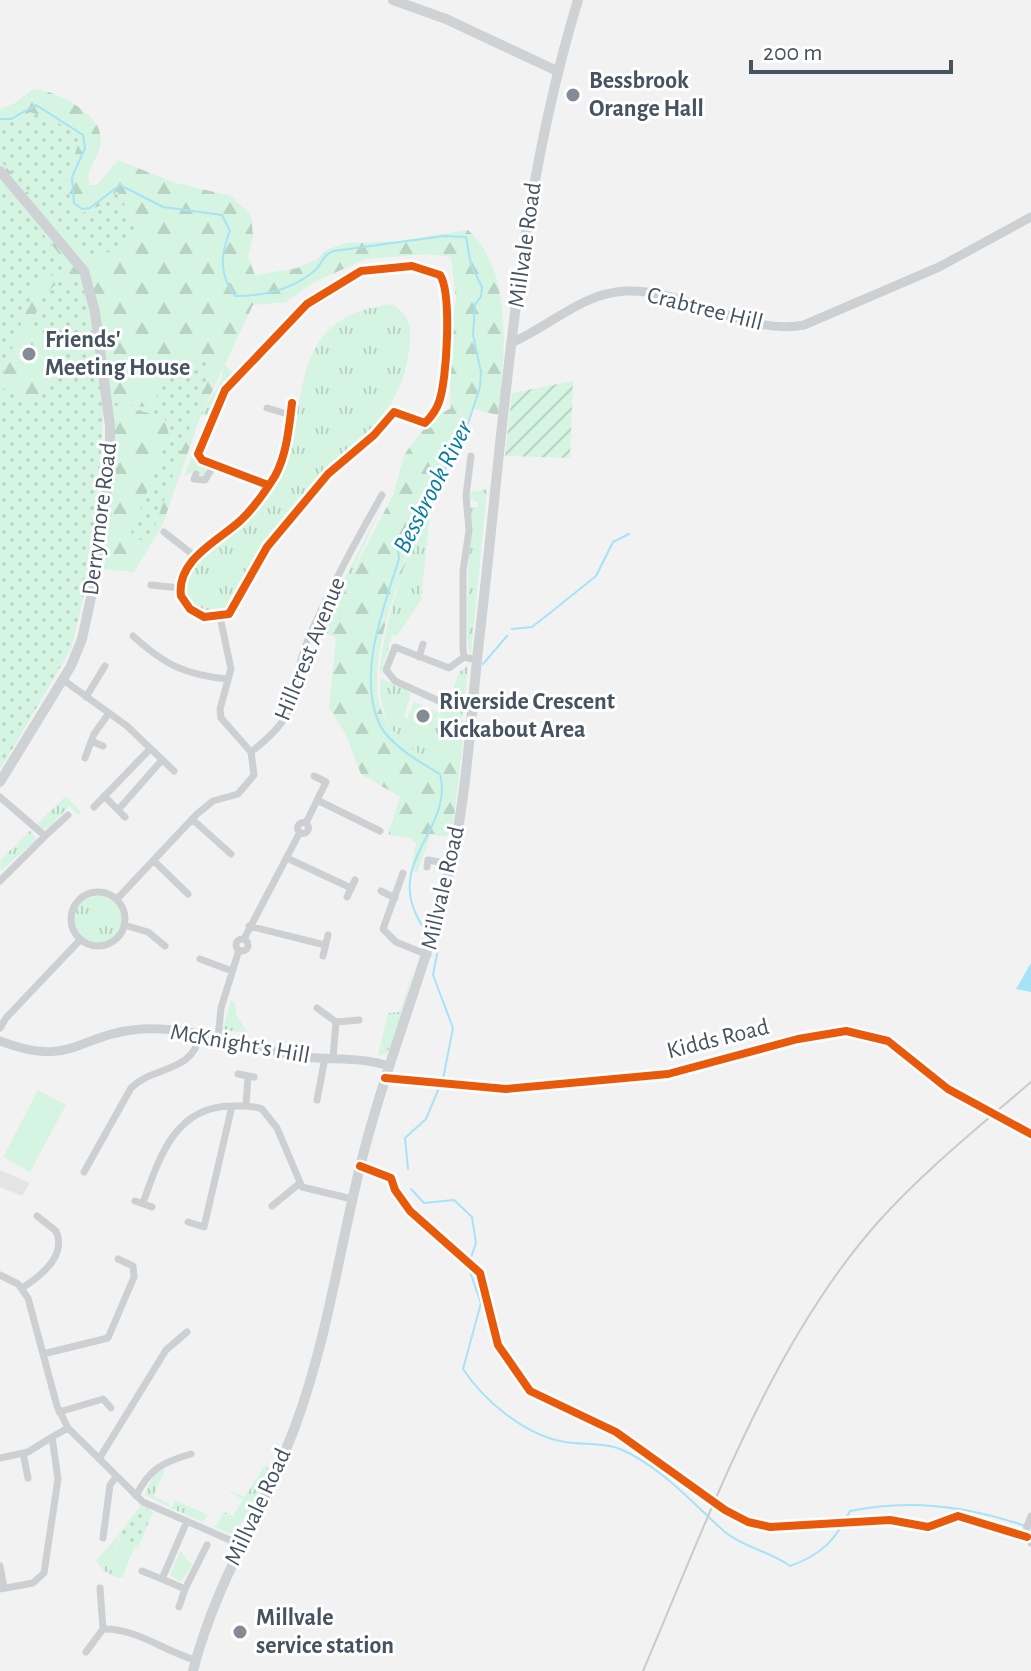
<svg xmlns="http://www.w3.org/2000/svg" width="1031" height="1671" viewBox="0 0 1031 1671" font-family="'Alegreya Sans',sans-serif">
  <style>
    .education { fill: #e4e3e5 }
    .grass { fill: url(#grass-tufts) }
    .forest { fill: url(#forest-firs) }
    .park { fill: url(#park-dots) }
    .garden { fill: url(#garden-furrows) }
    .pitch { fill: #d5f4e1 }
    .water { fill: #a5e3f6 }
    .lines { fill: none; stroke-linecap: round; stroke-linejoin: round }
    .stream { stroke: #a5e3f6; stroke-width: 2 }
    .minor { stroke: #cdd0d3; stroke-width: 7 }
    .tertiary { stroke: #cdd0d3; stroke-width: 9 }
    .secondary { stroke: #ced2d5; stroke-width: 10 }
    .rail { stroke: #c8cacc; stroke-width: 2 }
    .cycleway-casing { stroke: #fff; stroke-width: 13 }
    .cycleway { stroke: #e8590c; stroke-width: 8 }
    .poi-dot { fill: #838b94; stroke: #fff; stroke-width: 3 }
    .labels { text-anchor: middle; dominant-baseline: central; stroke-width: 6; stroke-linejoin: round; paint-order: stroke }
    .poi-label { font-size: 24px; font-weight: bold; fill: #465461; stroke: #fff; text-anchor: start }
    .street-label { font-size: 24px; fill: #465461; stroke: #fff }
    .water-label { font-size: 26px; font-style: italic; fill: #037ea2; stroke: #fff }
  </style>
  <defs>
    <pattern id="grass-tufts" width="24" height="20" patternUnits="userSpaceOnUse" patternTransform="scale(2)"><rect width="24" height="20" fill="#d5f4e1"/><path d="M3 7l-1-3M5 7V3M7 7l1-3M15 17l-1-3M17 17v-4M19 17l1-3" fill="none" stroke="#b8d3c4"/></pattern>
    <pattern id="forest-firs" width="22" height="20" patternUnits="userSpaceOnUse" patternTransform="scale(2)"><rect width="22" height="20" fill="#d5f4e1"/><path d="M5 1l3.5 6h-7zM16 11l3.5 6h-7z" fill="#b8d3c4"/></pattern>
    <pattern id="park-dots" width="8" height="8" patternUnits="userSpaceOnUse" patternTransform="scale(2)"><rect width="8" height="8" fill="#d5f4e1"/><path d="M2 2h.1M6 6h.1" fill="none" stroke="#b8d3c4" stroke-width="1.8" stroke-linecap="round"/></pattern>
    <pattern id="garden-furrows" width="10" height="10" patternUnits="userSpaceOnUse" patternTransform="scale(2)"><rect width="10" height="10" fill="#d5f4e1"/><path d="M-1 1l2-2M0 10L10 0M9 11l2-2" fill="none" stroke="#b8d3c4"/></pattern>
  </defs>
  <rect width="100%" height="100%" fill="#f3f2f2"/>
  <!-- education -->
  <path class="education" d="M 0,1170 L 30,1183 L 22,1196 L 0,1187 Z"/>
  <!-- grass -->
  <path class="grass" d="M 392,304 C 411,317 412,327 409,350 C 401,415 360,435 319,479 C 300,499 281,523 265,545 C 252,563 246,601 225,611 C 210,618 190,611 187,593 C 182,563 222,543 241,526 C 254,513 266,499 275,483 C 316,412 277,318 392,304 Z
    M 224,364 L 234,374 L 218,392 L 207,416 L 201,414 L 221,381 Z
    M 194,452 L 196,460 L 207,467 L 205,476 L 193,472 L 184,476 Z
    M 487,489 L 471,655 C 463,645 471,532 469,507 L 478,507 L 478,502 L 470,499 L 468,493 Z
    M 385,499 L 348,581 L 331,636 L 318,631 Z
    M 430,511 L 421,600 L 397,636 L 392,635 L 380,676 C 380,641 408,538 430,511 Z
    M 468,666 L 462,720 L 455,718 L 438,744 L 437,757 C 399,760 375,710 381,678 L 411,693 L 404,717 L 432,729 L 443,708 L 451,710 L 453,704 L 449,701 L 459,672 Z
    M 66,796 L 81,812 L 78,815 L 69,806 L 49,828 L 41,829 L 37,824 Z
    M 31,830 L 36,840 L 1,871 L 0,860 Z
    M74 920a24 24 0 1 1 48 0a24 24 0 1 1-48 0Z
    M 417,960 L 394,1040 L 386,1054 L 378,1056 L 388,1013 L 400,1012 Z
    M 231,1000 L 235,1002 L 236,1014 L 248,1033 L 223,1030 Z
    M 265,1465 L 269,1467 L 250,1514 L 246,1514 L 238,1531 L 231,1534 L 212,1526 L 218,1524 L 224,1512 L 233,1516 L 243,1500 L 226,1489 L 245,1497 Z
    M 162,1469 L 165,1470 L 153,1496 L 170,1504 L 169,1507 L 145,1495 L 153,1477 Z
    M 175,1500 L 208,1515 L 203,1522 L 171,1508 Z
    M 117,1537 L 119,1539 L 107,1568 L 126,1576 L 118,1578 L 104,1571 L 96,1561 Z
    M 180,1551 L 192,1565 L 181,1582 L 170,1575 Z"/>
  <!-- forest -->
  <path class="forest" d="M 33,89 C 55,90 101,113 101,139 C 101,151 92,163 88,175 L 90,185 L 97,185 L 118,160 L 172,182 L 231,196 L 251,215 L 253,236 L 248,257 L 255,275 L 297,268 L 316,260 L 328,249 L 347,243 L 399,241 L 468,230 C 514,270 505,361 498,415 L 473,409 C 443,486 368,615 378,697 C 380,713 389,727 401,739 C 410,748 423,759 437,757 C 438,741 439,725 455,718 L 464,721 L 465,726 L 452,833 L 444,837 L 431,834 L 417,873 L 411,868 L 416,843 L 410,838 L 388,835 L 400,797 L 361,774 L 345,733 L 329,708 L 336,638 L 331,635 L 348,581 L 394,493 L 404,455 L 431,419 L 451,408 L 448,342 L 456,299 L 451,257 L 429,254 L 366,259 L 314,282 L 286,302 L 253,305 L 201,415 L 162,526 L 134,572 L 101,569 L 109,451 L 106,401 L 0,525 L 0,109 L 15,103 Z"/>
  <!-- park -->
  <path class="park" d="M 30,112 L 54,120 L 80,138 L 66,182 L 74,208 L 83,213 L 106,203 L 117,191 L 139,229 L 125,244 L 88,262 L 0,160 L 0,129 L 4,122 L 19,119 Z
    M 0,182 L 12,202 L 17,202 L 69,266 L 36,284 L 0,380 Z
    M 81,277 L 92,304 L 105,389 L 95,550 L 71,649 L 0,770 L 0,387 L 36,402 L 63,359 L 61,342 L 31,327 C 40,300 48,279 81,277 Z
    M 181,359 L 213,361 L 149,543 L 130,536 L 169,435 L 164,416 L 115,406 L 115,403 L 153,408 L 162,379 L 176,374 Z
    M 141,1505 L 153,1512 L 138,1548 L 117,1537 Z"/>
  <!-- garden -->
  <path class="garden" d="M 573,381 L 570,458 L 505,456 L 512,393 Z"/>
  <!-- pitch -->
  <path class="pitch" d="M 414,702 L 439,713 L 432,729 L 407,718 Z
    M 38,1090 L 66,1105 L 30,1172 L 3,1157 Z
    M 120,1539 L 135,1546 L 123,1575 L 107,1568 Z"/>
  <!-- water -->
  <path class="water" d="M 1031,963 L 1031,992 L 1016,989 Z"/>
  <g class="lines">
    <!-- stream -->
    <path class="stream" d="M 0,119 L 11,119 L 36,105 L 83,135 L 85,148 L 72,177 L 74,203 L 82,209 L 90,208 L 120,185 L 163,207 L 222,215 L 230,231 C 220,256 219,274 235,296 C 262,296 291,290 313,272 C 323,265 321,255 334,251 L 444,236 L 466,237 L 471,265 L 482,287 L 481,297 L 475,304 L 473,335 L 481,372 L 480,387 L 464,436 L 438,480 L 425,512 L 413,520 L 398,547 L 399,559 C 384,607 357,673 379,723 C 388,744 421,763 440,774 C 455,832 377,864 426,931
      M 512,629 L 532,627 L 550,613 L 596,576 L 613,542 L 629,534
      M 483,664 L 507,636
      M 438,949 L 433,975 L 453,1028 L 443,1079
      M 408,1169 L 405,1138 L 426,1119 L 439,1088
      M 411,1189 L 424,1203 L 454,1200 L 472,1217 L 476,1243 L 468,1266 L 481,1303 L 463,1369 C 484,1401 526,1436 565,1442 C 582,1445 604,1442 620,1449 C 662,1467 692,1503 725,1532 C 744,1548 770,1551 790,1566 C 821,1555 835,1541 850,1511 C 911,1498 973,1507 1031,1528"/>
    <!-- minor -->
    <path class="minor" d="M 267,408 L 291,415
      M 471,456 L 466,496 L 469,530 L 463,571 L 463,650 L 464,657 L 477,660
      M 196,474 L 194,479 L 205,480 L 214,465
      M 268,485 L 202,460 L 198,454 L 225,390 L 307,304 L 361,271 L 412,266 L 440,275 C 452,293 447,381 439,402 C 436,411 431,417 425,423 L 394,412 L 374,435 L 328,474 L 267,547 L 229,614 L 204,617 L 190,609 L 181,596 C 176,560 218,541 240,521 C 254,508 265,492 275,476 C 287,454 289,427 292,403
      M 164,532 L 196,557
      M 151,585 L 180,588
      M 133,636 C 165,665 185,675 228,679
      M 419,657 L 423,644
      M 62,679 L 127,726 L 174,771
      M 86,697 L 105,666
      M 450,706 L 395,681 L 386,670 L 395,647 L 449,668 L 464,657
      M 91,741 L 103,746
      M 251,752 C 307,709 285,697 307,642 C 328,592 355,542 382,495
      M 85,758 L 94,734 L 109,713
      M 104,796 L 125,817
      M 0,797 L 45,836 L 68,815
      M 317,800 L 380,831
      M 94,807 L 150,749
      M 118,810 L 162,760
      M 192,819 L 231,854
      M297.5 828a5.5 5.5 0 1 1 11 0a5.5 5.5 0 1 1-11 0Z
      M 306,823 L 326,782 L 314,776
      M 289,859 L 351,888
      M 154,861 L 188,894
      M 427,867 L 428,860 L 451,864
      M 403,873 L 383,929 L 396,942 L 428,955
      M 0,881 L 45,836
      M 381,891 L 395,898
      M71 919a27 27 0 1 1 54 0a27 27 0 1 1-54 0Z
      M 347,897 L 355,880
      M 117,899 L 197,814 L 213,801 L 238,794 L 254,775 L 251,752 L 221,718 L 220,709 L 231,669 L 220,617
      M 124,925 L 148,932 L 165,946
      M 249,926 L 325,945
      M236 945a6 6 0 1 1 12 0a6 6 0 1 1-12 0Z
      M 244,939 L 300,832
      M 323,956 L 328,935
      M 200,959 L 232,971
      M 317,1008 L 336,1022 L 359,1020
      M 0,1028 L 6,1018 L 80,940
      M 218,1038 L 221,1008 L 239,950
      M 333,1058 L 336,1022
      M 238,1074 L 254,1077
      M 317,1100 L 325,1058
      M 246,1105 L 248,1076
      M 84,1172 L 131,1088 C 154,1065 192,1074 200,1035
      M 135,1201 L 152,1207
      M 143,1203 C 159,1158 175,1106 232,1106 C 243,1106 252,1105 262,1109 L 277,1128 L 302,1187 L 352,1199
      M 272,1206 L 300,1183
      M 188,1222 L 204,1227 L 232,1106
      M 0,1275 L 18,1284 L 28,1298 L 57,1406 L 68,1428 L 143,1502 L 239,1544
      M 22,1288 C 41,1276 67,1255 56,1231 L 37,1216
      M 43,1354 L 108,1338 L 134,1277 L 133,1266 L 118,1259
      M 59,1412 L 103,1399 L 111,1408
      M 23,1453 L 28,1478
      M 0,1458 L 28,1452 L 52,1437
      M 99,1459 L 166,1350 L 187,1332
      M 136,1496 C 149,1469 163,1462 191,1454
      M 1031,1516 L 1026,1529 L 1031,1543
      M 187,1521 L 162,1579 L 185,1589 L 207,1545
      M 103,1538 L 110,1485 L 116,1477
      M 0,1566 L 4,1588
      M 142,1571 L 162,1579
      M 0,1589 L 33,1583 L 44,1573 L 58,1479 L 52,1437 L 68,1428
      M 179,1607 L 185,1589
      M 103,1629 C 136,1628 164,1651 195,1660
      M 86,1652 L 103,1629 L 100,1588"/>
    <!-- tertiary -->
    <path class="tertiary" d="M 511,343 C 551,326 581,293 626,291 C 688,289 744,336 804,325 L 939,267 L 1031,217
      M 0,1041 C 72,1069 77,1034 141,1029 C 194,1026 247,1047 298,1056 C 329,1061 359,1056 389,1066
      M 385,1078 L 506,1089 L 668,1074 L 798,1039 L 846,1031 L 888,1041 L 948,1089 L 1031,1134"/>
    <!-- secondary -->
    <path class="secondary" d="M 393,0 L 446,19 L 557,71
      M 0,171 L 84,271 L 95,312 L 110,426 L 110,466 L 97,570 L 82,639 L 71,666 L 0,782
      M 193,1671 C 215,1583 265,1508 296,1424 C 328,1337 340,1244 363,1155 C 388,1056 428,964 451,865 C 468,789 471,710 480,632 C 505,420 515,206 578,0"/>
    <!-- rail -->
    <path class="rail" d="M 643,1671 C 707,1522 770,1343 879,1221 C 925,1170 979,1127 1031,1082"/>
    <defs>
      <path id="cycleway" d="M 268,485 L 202,460 L 198,454 L 225,390 L 307,304 L 361,271 L 412,266 L 440,275 C 452,293 447,381 439,402 C 436,411 431,417 425,423 L 394,412 L 374,435 L 328,474 L 267,547 L 229,614 L 204,617 L 190,609 L 181,596 C 176,560 218,541 240,521 C 254,508 265,492 275,476 C 287,454 289,427 292,403
        M 385,1078 L 506,1089 L 668,1074 L 798,1039 L 846,1031 L 888,1041 L 948,1089 L 1031,1134
        M 360,1166 L 391,1178 L 395,1190 L 410,1211 L 480,1273 L 498,1345 L 530,1391 L 616,1432 L 725,1510 L 748,1522 L 770,1527 L 890,1520 L 928,1527 L 958,1516 L 1027,1537"/>
    </defs>
    <!-- cycleway casing -->
    <use href="#cycleway" class="cycleway-casing"/>
    <!-- cycleway -->
    <use href="#cycleway" class="cycleway"/>
  </g>
  <!-- markers -->
  <g class="poi-dot">
    <circle cx="573" cy="95" r="8"/>
    <circle cx="29" cy="354" r="8"/>
    <circle cx="423" cy="716" r="8"/>
    <circle cx="240" cy="1632" r="8"/>
  </g>
  <g class="labels">
    <!-- poi labels -->
    <g class="poi-label">
      <text x="589" y="81">Bessbrook<tspan x="589" dy="28">Orange Hall</tspan></text>
      <text x="45" y="340">Friends'<tspan x="45" dy="28">Meeting House</tspan></text>
      <text x="439" y="702">Riverside Crescent<tspan x="439" dy="28">Kickabout Area</tspan></text>
      <text x="256" y="1618">Millvale<tspan x="256" dy="28">service station</tspan></text>
    </g>
    <!-- street labels -->
    <g class="street-label">
      <text transform="translate(525 245) rotate(-82)">Millvale Road</text>
      <text transform="translate(705 309) rotate(14)">Crabtree Hill</text>
      <text transform="translate(100 519) rotate(-83)">Derrymore Road</text>
      <text transform="translate(310 649) rotate(-68)">Hillcrest Avenue</text>
      <text transform="translate(443 888) rotate(-77)">Millvale Road</text>
      <text transform="translate(718 1039) rotate(-14)">Kidds Road</text>
      <text transform="translate(240 1044) rotate(10)">McKnight's Hill</text>
      <text transform="translate(258 1507) rotate(-65)">Millvale Road</text>
    </g>
    <!-- water labels -->
    <g class="water-label">
      <text transform="translate(433 487) rotate(-63)">Bessbrook River</text>
    </g>
  </g>
  <!-- scale -->
  <path d="M751 60v12h200v-12" fill="none" stroke="#465461" stroke-width="4"/>
  <text x="763" y="60" font-size="24" fill="#465461" stroke="#ffffff" stroke-width="6" paint-order="stroke">200 m</text>
</svg>
